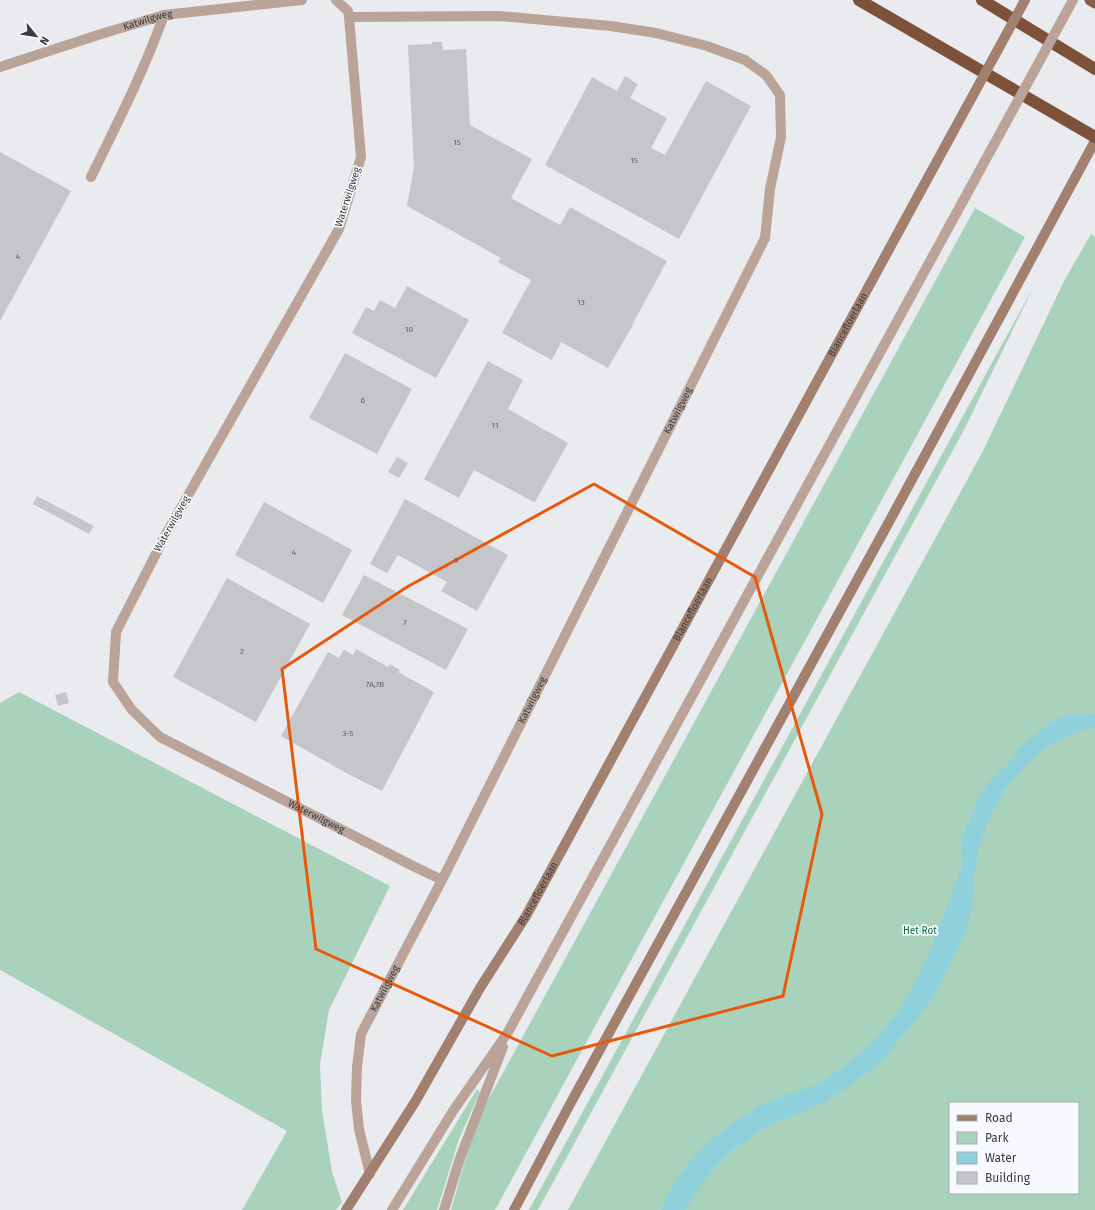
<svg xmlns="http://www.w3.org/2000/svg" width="1095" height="1210" viewBox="0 0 1095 1210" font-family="'Fira Sans',sans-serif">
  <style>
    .green { fill: #a9d2bc; fill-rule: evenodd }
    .water { fill: #8ed1dc }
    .building { fill: #c5c6c9 }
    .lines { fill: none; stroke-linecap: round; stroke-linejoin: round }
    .service { stroke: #baa398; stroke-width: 10 }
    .minor { stroke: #baa398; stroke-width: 10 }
    .secondary { stroke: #a18070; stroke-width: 10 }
    .trunk { stroke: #865c46; stroke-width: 11 }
    .motorway { stroke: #7e513a; stroke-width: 12 }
    .service-bridge { stroke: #baa398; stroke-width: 10 }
    .secondary-bridge { stroke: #a18070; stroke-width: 10 }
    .marked { fill: none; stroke: #e8590c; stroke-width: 3; stroke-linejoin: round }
    .labels { text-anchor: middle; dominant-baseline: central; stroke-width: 3.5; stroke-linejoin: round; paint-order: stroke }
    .number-label { font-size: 8px; fill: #5e5e60 }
    .street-label { font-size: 10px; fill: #3b3c3d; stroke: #f7f9fc }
    .park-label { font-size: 10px; fill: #056845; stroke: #f7f9fc }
  </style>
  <rect width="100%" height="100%" fill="#eaebee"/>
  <!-- green -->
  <path class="green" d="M 975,208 L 1025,237 L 495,1210 L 451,1210 L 469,1146 L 487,1102 Z
    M 1091,234 L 1095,237 L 1095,1210 L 568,1210 L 983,451 L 1064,281 ZM 950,1103 L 1078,1103 L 1078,1193 L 950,1193 Z
    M 1034,286 L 965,428 L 538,1210 L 529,1210 Z
    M 19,692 L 390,886 L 329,1010 L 320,1064 L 322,1110 L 332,1172 L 342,1202 L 336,1210 L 242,1210 L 287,1131 L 0,970 L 0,703 Z
    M 477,1089 L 480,1092 L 459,1139 L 437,1210 L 403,1210 Z"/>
  <!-- water -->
  <path class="water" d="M 1079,713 L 1095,714 L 1095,728 L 1081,730 L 1045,748 L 1028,763 L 1005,789 L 988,821 L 978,850 L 974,878 L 972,905 L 964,936 L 933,998 L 887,1055 L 869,1072 L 824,1103 L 767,1126 L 741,1144 L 723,1158 L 703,1182 L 685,1210 L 661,1210 C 680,1169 702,1142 741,1118 C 747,1114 753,1109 759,1106 C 774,1098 791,1095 807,1088 C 830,1079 849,1063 867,1047 C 921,998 937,929 963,864 L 961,852 L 962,839 L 979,798 L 988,783 L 1010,762 L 1022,746 L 1048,724 L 1063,716 Z"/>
  <!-- building -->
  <path class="building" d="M 432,42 L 442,42 L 443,50 L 466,49 L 470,125 L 532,159 L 511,198 L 560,225 L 570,207 L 667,261 L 632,325 L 633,325 L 608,368 L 561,342 L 552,360 L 502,333 L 531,280 L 498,262 L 501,258 L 407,206 L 414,167 L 408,45 L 432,44 Z
    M 625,76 L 638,84 L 630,98 L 667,118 L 651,148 L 665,155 L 706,81 L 751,106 L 679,239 L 545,165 L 592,77 L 617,91 Z
    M 0,152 L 71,191 L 0,321 Z
    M 407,286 L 469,320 L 436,378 L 352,333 L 366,307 L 374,311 L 380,300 L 395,308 Z
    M 345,353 L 412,389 L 377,454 L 309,418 Z
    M 488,361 L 523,380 L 508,409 L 568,443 L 535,502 L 534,502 L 474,470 L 459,498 L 424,479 Z
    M 397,457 L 408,463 L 399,478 L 388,472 Z
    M 37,496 L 94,526 L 89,534 L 33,504 Z
    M 405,499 L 508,555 L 477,611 L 441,591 L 447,582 L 398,555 L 387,573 L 370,564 Z
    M 264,502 L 352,550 L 323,603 L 235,555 Z
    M 364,575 L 468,629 L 446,670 L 342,615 Z
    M 227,578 L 310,624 L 256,722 L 173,677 Z
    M 356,649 L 388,667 L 390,664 L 400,670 L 398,672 L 434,692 L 382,791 L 348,774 L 281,736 L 328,652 L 339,658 L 344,650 L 353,655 Z
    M 66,692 L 69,703 L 58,706 L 55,695 Z"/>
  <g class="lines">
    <!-- service -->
    <path class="service" d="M 349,17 L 499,16 L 611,26 L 656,33 L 707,46 L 745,60 L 766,75 L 780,95 L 781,137 L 770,189 L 765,238
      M 91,177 C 117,124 144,71 164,15
      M 392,1210 L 453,1111 L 508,1032 L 963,201
      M 444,1210 L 460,1158 L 503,1047"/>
    <!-- minor -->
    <g class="minor">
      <path id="s1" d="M 336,0 L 348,11 L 349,17 L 361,157 L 339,229 L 165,536 L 116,632 L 113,682 L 132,710 L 160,737 L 413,866 L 442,880"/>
      <path id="s2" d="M 0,67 L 98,35 L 164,15 L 302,0"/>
      <path id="s3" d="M 370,1174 L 359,1129 L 356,1100 L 357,1067 L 361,1034 L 442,880 L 765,238"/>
    </g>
    <!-- secondary -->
    <g class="secondary">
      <path id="s4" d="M 346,1210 L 415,1102 L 480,988 L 526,916 L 918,196"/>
      <path d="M 514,1210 L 569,1106 L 896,509 L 1095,141"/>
    </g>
    <!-- trunk -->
    <path class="trunk" d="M 1090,0 L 1095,3"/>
    <!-- motorway -->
    <path class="motorway" d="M 859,0 L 1095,137
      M 982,0 L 1095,69"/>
    <!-- service-bridge -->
    <path class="service-bridge" d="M 963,201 L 1073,0"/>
    <!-- secondary-bridge -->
    <path class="secondary-bridge" d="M 918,196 L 1025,0"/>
  </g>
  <!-- marked area -->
  <path class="marked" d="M 594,484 L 755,577 L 822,814 L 783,996 L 552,1056 L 316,949 L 282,669 L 407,587 Z"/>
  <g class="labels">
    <!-- number labels -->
    <g class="number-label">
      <text x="457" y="142">15</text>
      <text x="634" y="160">15</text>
      <text x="18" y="256">4</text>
      <text x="581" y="302">13</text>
      <text x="409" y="329">10</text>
      <text x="363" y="400">6</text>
      <text x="495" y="425">11</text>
      <text x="294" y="552">4</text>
      <text x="456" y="560">9</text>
      <text x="405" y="622">7</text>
      <text x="242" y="651">2</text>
      <text x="375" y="684">7A,7B</text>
      <text x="348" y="733">3-5</text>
    </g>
    <!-- street labels -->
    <g class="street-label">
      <text stroke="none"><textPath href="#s2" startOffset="155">Katwilgweg</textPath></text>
      <text transform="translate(348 197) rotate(-72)">Waterwilgweg</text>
      <text stroke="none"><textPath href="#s4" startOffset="1018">Blancefloerlaan</textPath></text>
      <text stroke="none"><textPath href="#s3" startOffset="841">Katwilgweg</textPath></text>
      <text transform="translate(172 524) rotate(-61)">Waterwilgweg</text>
      <text stroke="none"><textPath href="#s4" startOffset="694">Blancefloerlaan</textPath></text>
      <text stroke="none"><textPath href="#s3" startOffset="517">Katwilgweg</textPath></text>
      <text stroke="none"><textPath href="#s1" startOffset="997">Waterwilgweg</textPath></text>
      <text stroke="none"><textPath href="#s4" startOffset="370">Blancefloerlaan</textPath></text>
      <text stroke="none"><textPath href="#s3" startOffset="193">Katwilgweg</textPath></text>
    </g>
    <!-- park labels -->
    <g class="park-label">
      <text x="920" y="931">Het Rot</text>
    </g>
  </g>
  <!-- legend -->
  <rect x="949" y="1102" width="130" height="92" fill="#f7f9fc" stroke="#acadb0"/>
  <rect x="957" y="1115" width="20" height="6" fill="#a18070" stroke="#acadb0"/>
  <text x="985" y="1122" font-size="12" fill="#3b3c3d">Road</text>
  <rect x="957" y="1132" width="20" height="12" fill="#a9d2bc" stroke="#acadb0"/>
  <text x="985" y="1142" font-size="12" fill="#3b3c3d">Park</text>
  <rect x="957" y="1152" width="20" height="12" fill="#8ed1dc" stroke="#acadb0"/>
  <text x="985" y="1162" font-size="12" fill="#3b3c3d">Water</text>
  <rect x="957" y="1172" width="20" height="12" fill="#c5c6c9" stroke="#acadb0"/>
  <text x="985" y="1182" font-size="12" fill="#3b3c3d">Building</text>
  <!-- north arrow -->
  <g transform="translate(36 36) rotate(120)" stroke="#f7f9fc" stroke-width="3" paint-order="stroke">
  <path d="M0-3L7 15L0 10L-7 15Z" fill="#3b3c3d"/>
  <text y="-6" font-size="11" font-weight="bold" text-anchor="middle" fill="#3b3c3d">N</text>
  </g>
</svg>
